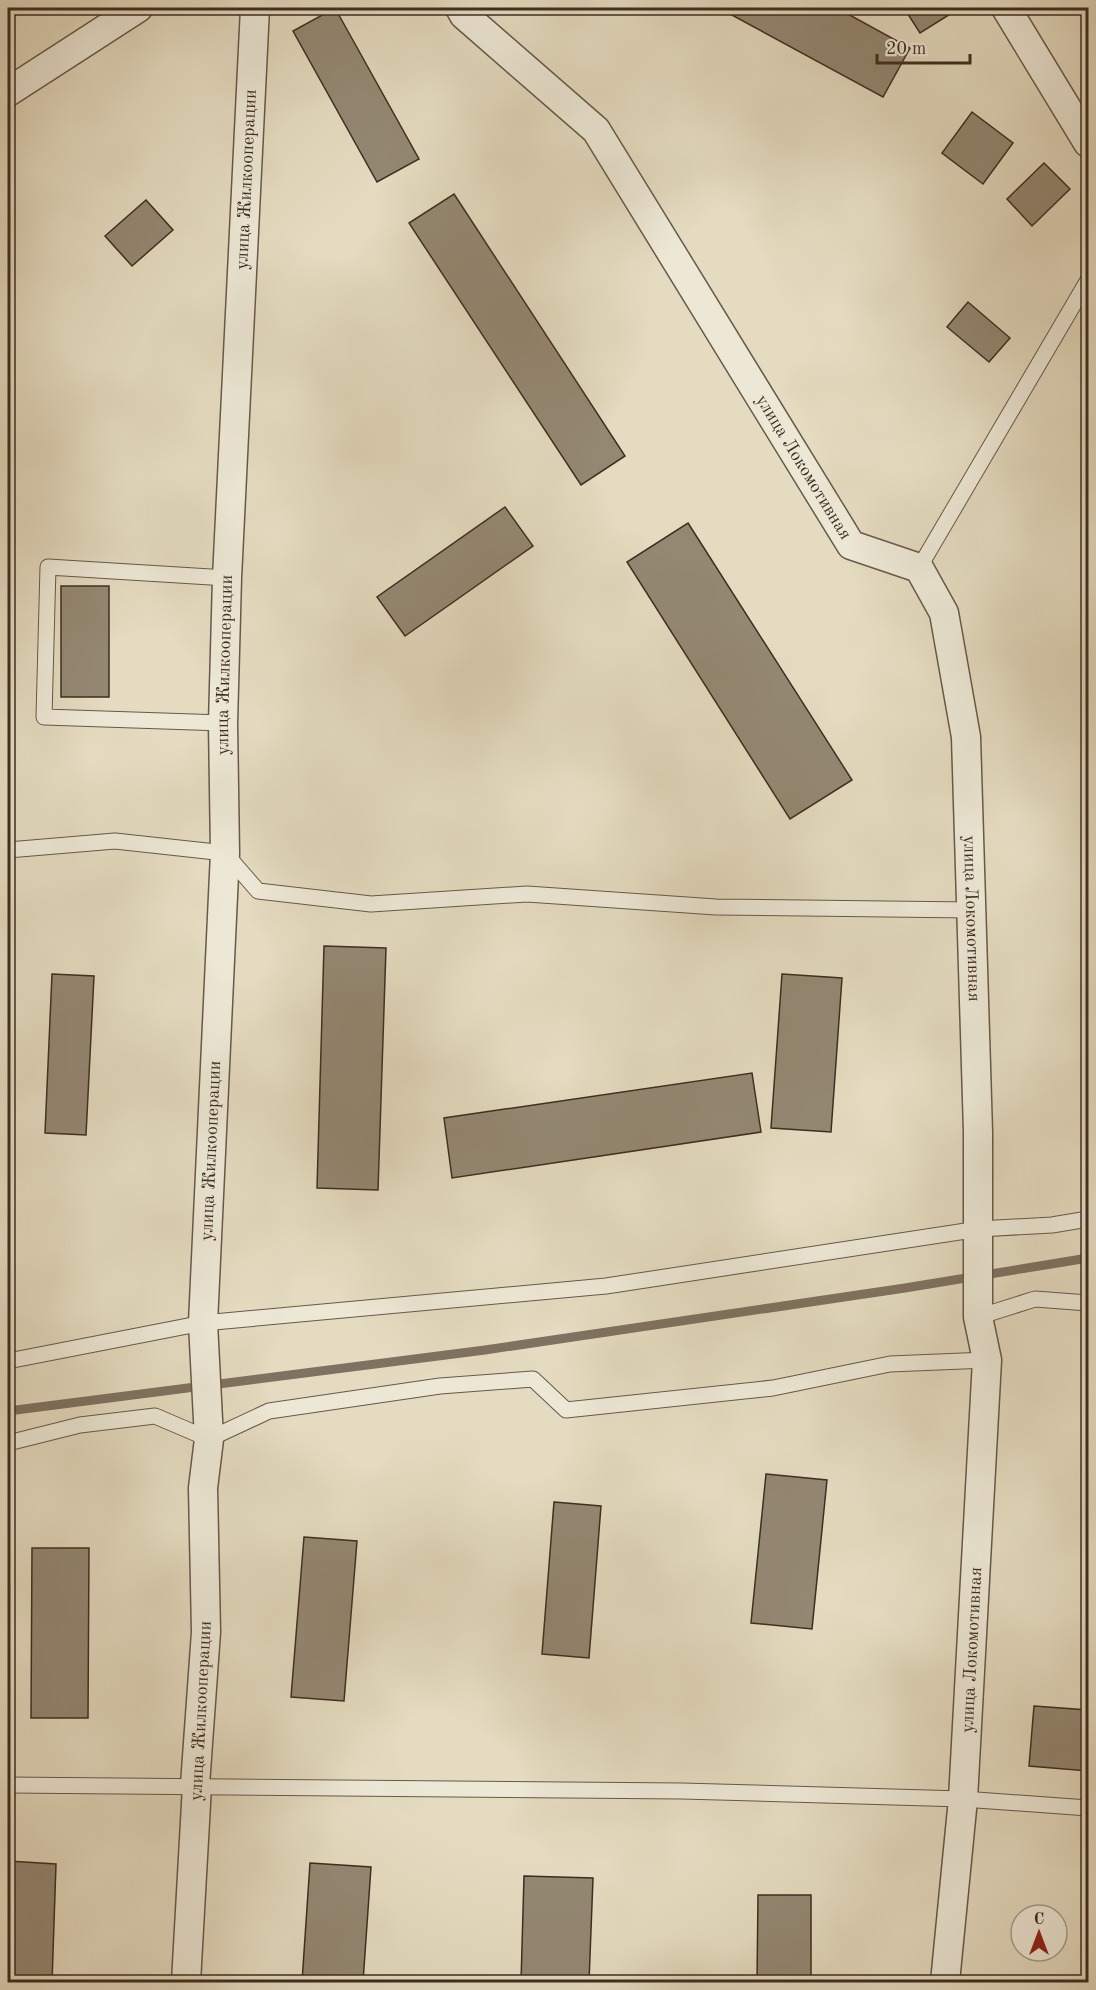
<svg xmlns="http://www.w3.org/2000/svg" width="1096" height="1990" viewBox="0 0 1096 1990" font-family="'Old Standard TT',serif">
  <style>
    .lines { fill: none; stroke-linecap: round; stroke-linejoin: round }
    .stream { stroke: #7f7260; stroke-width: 9 }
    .building { fill: #948873; stroke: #3d2e20; stroke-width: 1.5 }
    .lane-casing { stroke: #675948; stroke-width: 17 }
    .street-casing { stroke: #675948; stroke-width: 31 }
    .lane { stroke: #ede8d6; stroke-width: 15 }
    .street { stroke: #ede8d6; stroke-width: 28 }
    .labels { text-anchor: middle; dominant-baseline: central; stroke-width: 5; stroke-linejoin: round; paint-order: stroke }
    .street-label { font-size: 18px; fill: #3d2e20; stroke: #ede8d6 }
  </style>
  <rect width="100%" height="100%" fill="#e4dbc0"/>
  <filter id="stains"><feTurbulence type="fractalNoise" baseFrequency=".00333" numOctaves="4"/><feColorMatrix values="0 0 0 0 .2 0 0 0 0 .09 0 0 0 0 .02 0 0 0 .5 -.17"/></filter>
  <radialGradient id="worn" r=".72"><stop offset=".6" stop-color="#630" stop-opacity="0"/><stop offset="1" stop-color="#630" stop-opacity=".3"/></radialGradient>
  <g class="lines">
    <!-- stream -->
    <path class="stream" d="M 8,1411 L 485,1350 L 905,1288 L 1088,1258"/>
  </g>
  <!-- building -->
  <path class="building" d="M 335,8 L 419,159 L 377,182 L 293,31 Z
    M 719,8 L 837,8 L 910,48 L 883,97 Z
    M 904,8 L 960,8 L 920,33 Z
    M 972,112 L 1013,143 L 983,184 L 942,153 Z
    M 1044,163 L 1070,189 L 1032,226 L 1007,199 Z
    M 454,194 L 625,456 L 581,485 L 409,223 Z
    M 146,200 L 173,230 L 132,266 L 105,236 Z
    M 968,302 L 1010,338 L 989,362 L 947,327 Z
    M 505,507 L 533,546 L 405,636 L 377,597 Z
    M 688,523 L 852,780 L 790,819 L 627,562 Z
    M 61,586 L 109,586 L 109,697 L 61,697 Z
    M 324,946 L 386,948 L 378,1190 L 317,1188 Z
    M 52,974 L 94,976 L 86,1135 L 45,1133 Z
    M 782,974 L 842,978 L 831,1132 L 771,1128 Z
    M 752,1073 L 761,1132 L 452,1178 L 444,1118 Z
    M 766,1474 L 827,1480 L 812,1629 L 751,1623 Z
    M 554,1502 L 601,1506 L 589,1658 L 542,1654 Z
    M 304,1537 L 357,1541 L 344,1701 L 291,1697 Z
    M 32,1548 L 89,1548 L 88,1718 L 31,1718 Z
    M 1034,1706 L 1088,1710 L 1088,1771 L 1029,1766 Z
    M 8,1861 L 56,1864 L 52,1982 L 8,1982 Z
    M 310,1863 L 371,1867 L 363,1982 L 302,1982 Z
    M 524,1876 L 593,1878 L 589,1982 L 521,1982 Z
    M 758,1895 L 811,1895 L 811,1982 L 757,1982 Z"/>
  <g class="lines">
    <defs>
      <path id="lane" d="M 919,568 L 1088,280
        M 223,723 L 44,717 L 48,567 L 227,578
        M 8,850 L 115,841 L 225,853 L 258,891 L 371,904 L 527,894 L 716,907 L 971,910
        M 978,1317 L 1035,1299 L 1088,1303
        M 8,1361 L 203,1323 L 606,1286 L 979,1229 L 1052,1225 L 1088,1219
        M 8,1443 L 80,1425 L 155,1416 L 209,1439 L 269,1411 L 440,1386 L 533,1379 L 566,1410 L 773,1388 L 890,1364 L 987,1360
        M 8,1785 L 682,1791 L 963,1799 L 1088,1808"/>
      <g id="street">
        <path id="s1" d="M 460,8 L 464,15 L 596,130 L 851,545 L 919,568 L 944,613 L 966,737 L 978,1132 L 978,1317 L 987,1360 L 963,1799 L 945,1982"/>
        <path d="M 1006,8 L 1088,143"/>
        <path d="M 8,92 L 138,8"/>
        <path id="s2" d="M 186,1982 L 197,1786 L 195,1785 L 206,1632 L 203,1488 L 209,1439 L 203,1323 L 225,853 L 223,723 L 227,578 L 255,8"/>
      </g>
    </defs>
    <!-- lane casing -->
    <use href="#lane" class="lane-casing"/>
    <!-- street casing -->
    <use href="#street" class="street-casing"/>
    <!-- lane -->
    <use href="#lane" class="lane"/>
    <!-- street -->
    <use href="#street" class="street"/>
  </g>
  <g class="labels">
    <!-- street labels -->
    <g class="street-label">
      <text stroke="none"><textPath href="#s2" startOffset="1806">улица Жилкооперации</textPath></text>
      <text stroke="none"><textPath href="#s1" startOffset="579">улица Локомотивная</textPath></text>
      <text stroke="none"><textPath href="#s2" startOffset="1320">улица Жилкооперации</textPath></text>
      <text stroke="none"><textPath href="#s1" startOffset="1101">улица Локомотивная</textPath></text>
      <text stroke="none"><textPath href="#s2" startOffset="834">улица Жилкооперации</textPath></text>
      <text transform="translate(972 1650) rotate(-87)">улица Локомотивная</text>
      <text transform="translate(201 1711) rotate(-87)">улица Жилкооперации</text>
    </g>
  </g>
  <!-- margin -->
  <rect width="1096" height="1990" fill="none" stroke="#e4dbc0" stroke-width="30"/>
  <rect x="9" y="9" width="1078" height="1972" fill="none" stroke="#3d2e20" stroke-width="3"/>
  <rect x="15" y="15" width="1066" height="1960" fill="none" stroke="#3d2e20" stroke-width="1.5"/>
  <!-- north arrow -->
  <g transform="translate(1039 1933)"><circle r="28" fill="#ede8d6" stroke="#a79e8d" stroke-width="1.5"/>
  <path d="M0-4.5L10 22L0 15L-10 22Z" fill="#8f2418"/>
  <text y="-9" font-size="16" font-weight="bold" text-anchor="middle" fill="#3d2e20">С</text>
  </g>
  <!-- scale -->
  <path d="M877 54v9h93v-9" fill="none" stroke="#3d2e20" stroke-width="3"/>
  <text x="886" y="54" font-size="18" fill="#3d2e20" stroke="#ede8d6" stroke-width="4.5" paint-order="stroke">20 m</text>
  <rect width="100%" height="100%" filter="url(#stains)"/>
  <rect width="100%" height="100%" fill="url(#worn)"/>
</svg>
